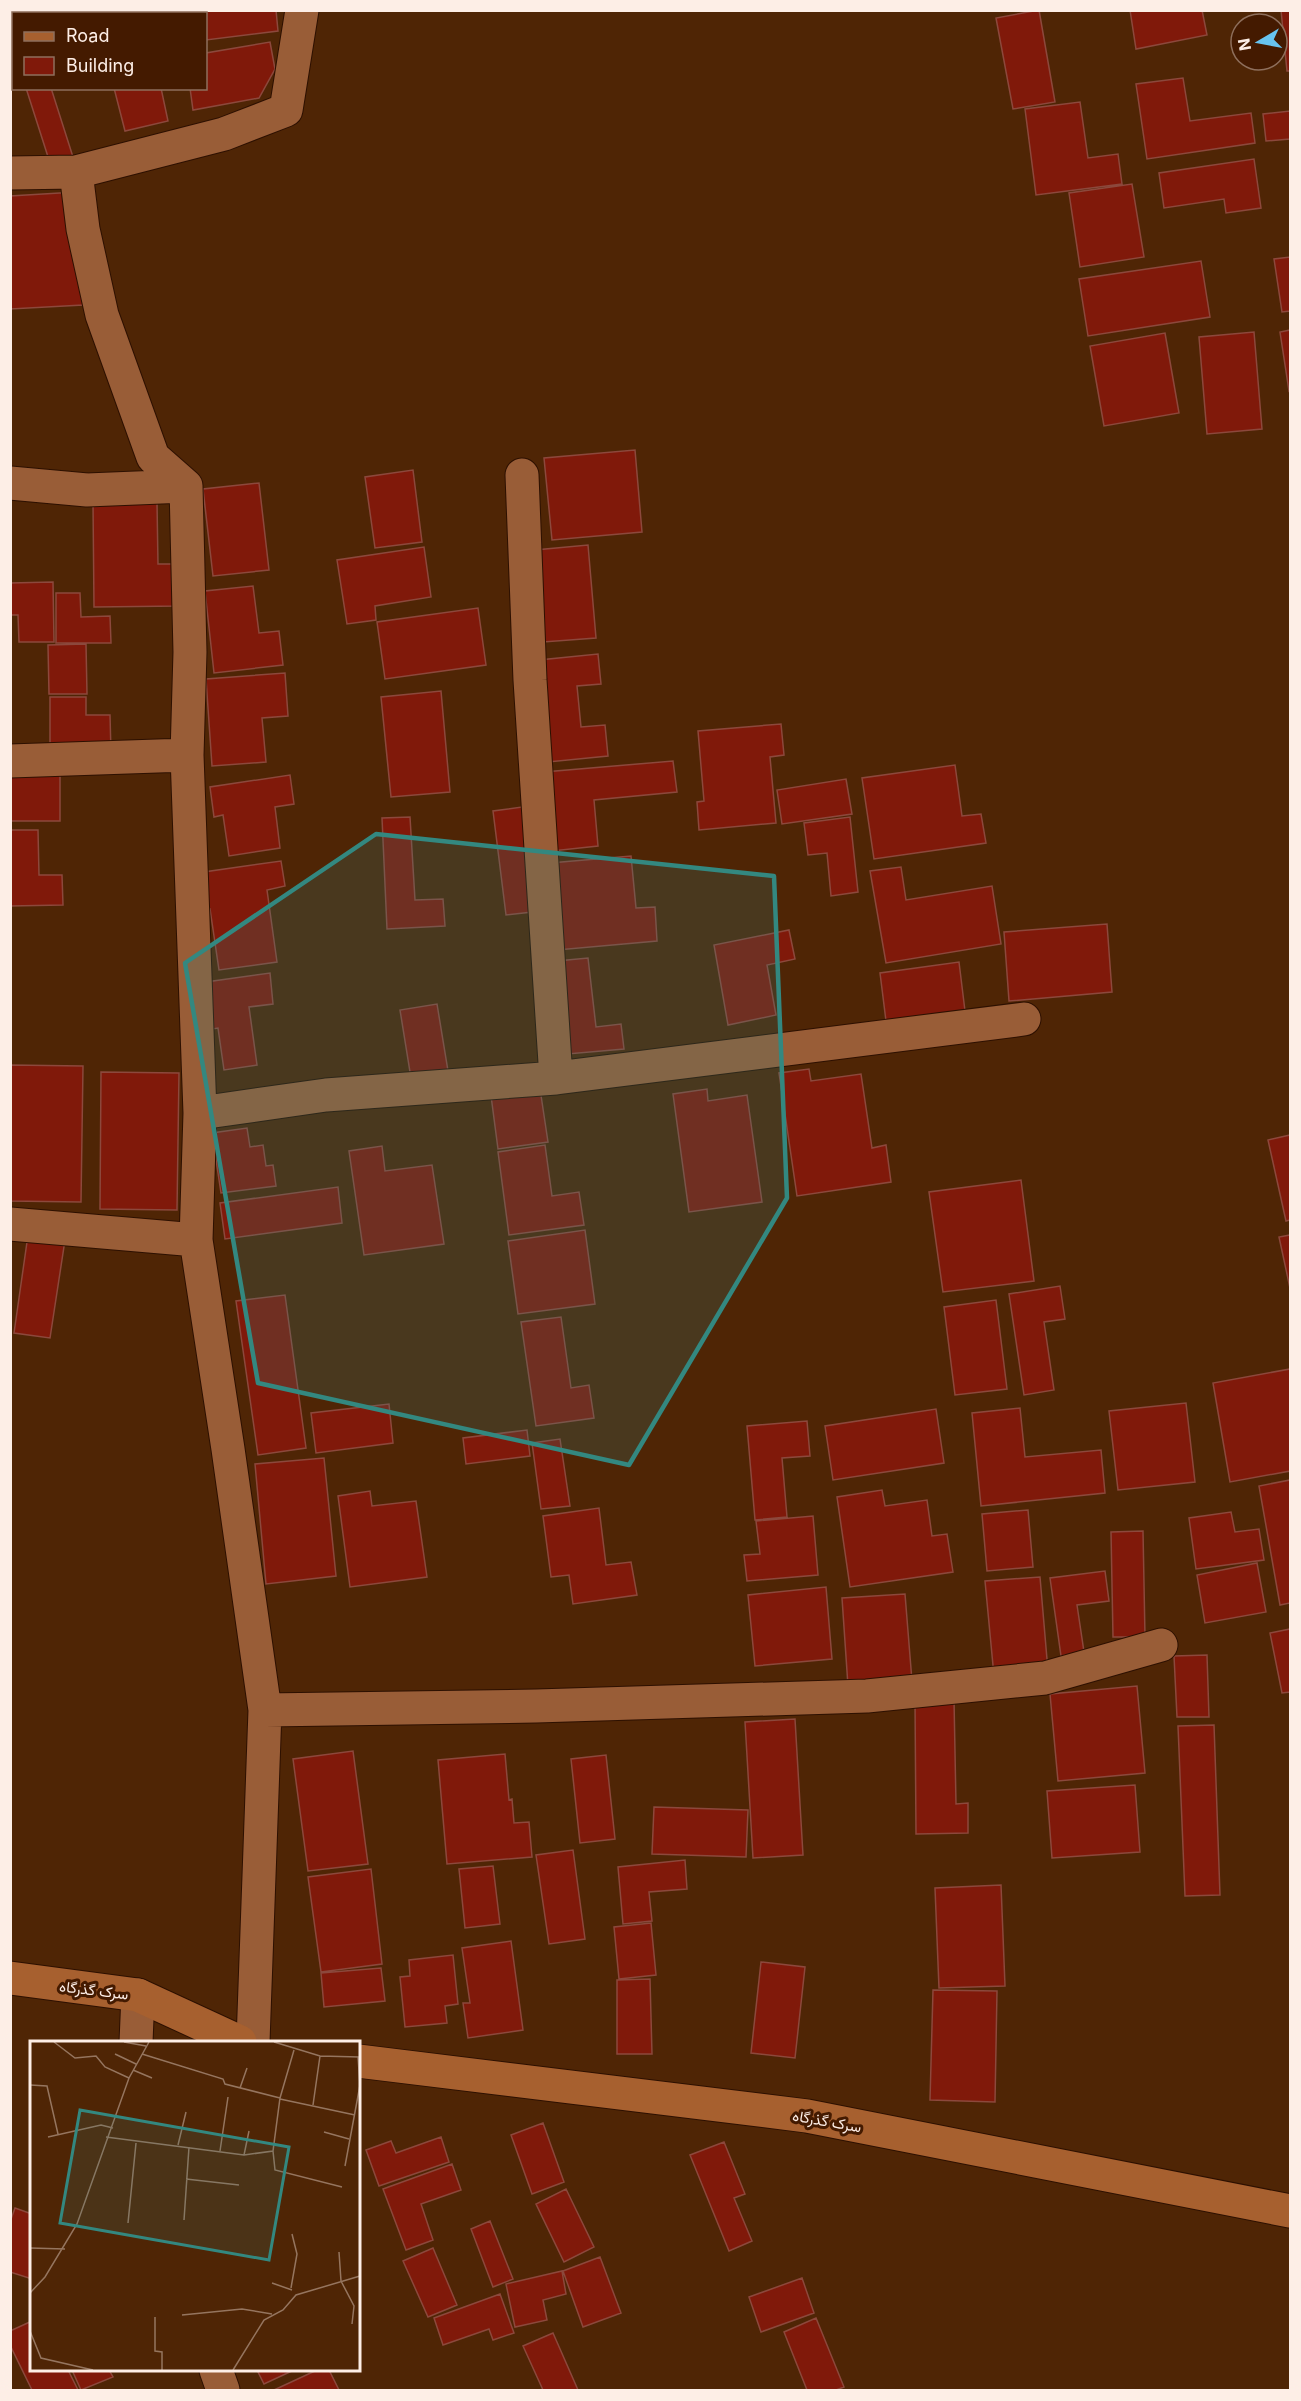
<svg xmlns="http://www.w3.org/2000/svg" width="1301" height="2401" viewBox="0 0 1301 2401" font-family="Inter,Vazirmatn,sans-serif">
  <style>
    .building { fill: #80190a; stroke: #8c483c; stroke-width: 1.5 }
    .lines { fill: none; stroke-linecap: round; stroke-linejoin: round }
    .street-casing { stroke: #2d1000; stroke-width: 35 }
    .secondary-casing { stroke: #2d1000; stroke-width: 35 }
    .street { stroke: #995d37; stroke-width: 33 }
    .secondary { stroke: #a7602f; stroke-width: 33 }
    .marked { fill: #338880; fill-opacity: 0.2; stroke: #338880; stroke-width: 4.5; stroke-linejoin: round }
    .labels { text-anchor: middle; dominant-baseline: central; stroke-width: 6; stroke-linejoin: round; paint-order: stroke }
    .street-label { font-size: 15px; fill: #fdeee6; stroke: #441a00 }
    .inset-road { fill: none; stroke: #95755f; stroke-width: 1.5 }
    .view { fill: #338880; fill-opacity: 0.15; stroke: #338880; stroke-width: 3 }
    .inset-edge { fill: none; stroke: #fdeee6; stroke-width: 3 }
  </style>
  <rect width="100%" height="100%" fill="#4f2505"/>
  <!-- building -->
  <path class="building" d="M 29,10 L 116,10 L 116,14 L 30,14 Z
    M 140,10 L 194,10 L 194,14 L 140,14 Z
    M 200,10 L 276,10 L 278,31 L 206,40 L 206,14 L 201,14 Z
    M 1039,10 L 1055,102 L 1013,109 L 996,18 Z
    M 1130,10 L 1202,10 L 1207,35 L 1136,49 Z
    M 1281,10 L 1290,10 L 1290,71 L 1287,71 Z
    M 270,42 L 275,69 L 259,98 L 193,110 L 190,88 L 206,88 L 206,53 Z
    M 1183,78 L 1190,121 L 1251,113 L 1255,143 L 1147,159 L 1136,84 Z
    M 26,88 L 51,88 L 73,157 L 50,163 Z
    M 114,88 L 161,88 L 168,121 L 125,131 Z
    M 1080,102 L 1088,158 L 1118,154 L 1122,184 L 1036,195 L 1025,109 Z
    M 1290,111 L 1290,139 L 1266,141 L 1263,114 Z
    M 1254,159 L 1261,208 L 1226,213 L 1224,199 L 1164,208 L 1159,173 Z
    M 1132,184 L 1144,257 L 1080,267 L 1069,193 Z
    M 76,192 L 83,305 L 10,309 L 10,196 Z
    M 1290,257 L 1290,311 L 1282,312 L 1274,259 Z
    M 1201,261 L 1210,317 L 1088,336 L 1079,279 Z
    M 1290,330 L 1290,390 L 1289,391 L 1280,332 Z
    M 1254,332 L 1262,429 L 1207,434 L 1199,337 Z
    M 1165,333 L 1179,413 L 1104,426 L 1090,346 Z
    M 635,450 L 642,532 L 552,540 L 544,458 Z
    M 413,470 L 422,542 L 375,548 L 365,477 Z
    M 259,483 L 269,570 L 213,576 L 203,489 Z
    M 157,502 L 158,564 L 180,564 L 180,606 L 94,607 L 93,503 Z
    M 588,545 L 596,638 L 543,642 L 535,550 Z
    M 424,547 L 431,597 L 375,606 L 376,620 L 347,624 L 337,560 Z
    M 53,582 L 54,642 L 19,642 L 18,615 L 10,615 L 10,583 Z
    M 253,586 L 259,633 L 279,631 L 283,665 L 214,673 L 205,591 Z
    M 56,593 L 80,593 L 81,617 L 110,616 L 111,643 L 56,643 Z
    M 478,608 L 486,665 L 385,679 L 377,622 Z
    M 86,644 L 87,694 L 49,694 L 48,645 Z
    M 598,654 L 601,684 L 577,686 L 581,727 L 605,725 L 608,756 L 548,762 L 539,660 Z
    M 285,673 L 288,716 L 262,718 L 266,762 L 212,766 L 206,679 Z
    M 441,691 L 450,792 L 391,797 L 381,697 Z
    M 50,697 L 86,697 L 86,715 L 110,715 L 111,753 L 50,754 Z
    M 781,724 L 784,755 L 770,757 L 776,823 L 699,830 L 697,802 L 704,801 L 698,731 Z
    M 673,761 L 677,792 L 594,800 L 598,846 L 552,851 L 544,772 Z
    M 955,765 L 962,816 L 981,814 L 986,843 L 874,859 L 862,778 Z
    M 60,769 L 60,821 L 10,821 L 10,770 Z
    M 290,775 L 294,804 L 275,807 L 280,848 L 229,856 L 223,815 L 214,817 L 210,787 Z
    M 846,779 L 852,814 L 782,824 L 777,790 Z
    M 529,806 L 541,911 L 506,915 L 493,811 Z
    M 410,817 L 415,900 L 443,899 L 445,926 L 387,929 L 382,818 Z
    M 850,817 L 858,892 L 831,896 L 827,853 L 808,855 L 804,823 Z
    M 10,830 L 38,830 L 39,875 L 62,875 L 63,905 L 10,906 Z
    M 631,856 L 636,908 L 655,907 L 657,941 L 557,950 L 550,863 Z
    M 281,861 L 285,886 L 267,890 L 277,962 L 219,970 L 210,909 L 202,911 L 197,873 Z
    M 901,867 L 906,900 L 992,886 L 1001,944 L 886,963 L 870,871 Z
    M 1107,924 L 1112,992 L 1009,1001 L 1004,932 Z
    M 789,930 L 795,959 L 767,965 L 776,1015 L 728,1025 L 714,945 Z
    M 588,958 L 596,1027 L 621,1024 L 624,1049 L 567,1054 L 557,961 Z
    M 959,962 L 965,1011 L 886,1021 L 880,973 Z
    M 270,973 L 273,1004 L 249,1007 L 257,1065 L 224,1070 L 218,1028 L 206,1030 L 199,983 Z
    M 437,1004 L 448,1071 L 411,1078 L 400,1010 Z
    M 10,1065 L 83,1066 L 81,1202 L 10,1201 Z
    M 809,1069 L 811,1081 L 861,1074 L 872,1148 L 886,1145 L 891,1182 L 797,1196 L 779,1073 Z
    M 101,1072 L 179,1073 L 177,1210 L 100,1209 Z
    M 539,1082 L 548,1142 L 498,1149 L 490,1088 Z
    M 707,1089 L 708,1101 L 747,1095 L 762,1202 L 689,1212 L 673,1094 Z
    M 247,1128 L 250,1147 L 263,1145 L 266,1166 L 273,1165 L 276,1186 L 221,1193 L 212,1133 Z
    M 1290,1135 L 1290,1220 L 1286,1221 L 1268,1140 Z
    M 545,1145 L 552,1196 L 579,1192 L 584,1225 L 509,1235 L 498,1152 Z
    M 382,1146 L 385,1171 L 432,1165 L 444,1244 L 364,1255 L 349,1151 Z
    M 1021,1180 L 1034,1281 L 943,1292 L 929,1192 Z
    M 338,1187 L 342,1223 L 225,1239 L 220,1203 Z
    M 585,1230 L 595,1304 L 518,1314 L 508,1241 Z
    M 28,1235 L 65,1240 L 50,1338 L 14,1333 Z
    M 1290,1235 L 1290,1288 L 1279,1237 Z
    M 1060,1286 L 1065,1319 L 1044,1322 L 1054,1390 L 1024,1395 L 1009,1294 Z
    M 285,1295 L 306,1448 L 258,1455 L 236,1301 Z
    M 996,1300 L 1007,1389 L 955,1395 L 944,1307 Z
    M 561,1317 L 571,1388 L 589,1385 L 594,1418 L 536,1426 L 521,1322 Z
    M 1290,1369 L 1290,1471 L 1230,1482 L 1213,1383 Z
    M 1186,1403 L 1195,1482 L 1118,1490 L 1109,1411 Z
    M 389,1404 L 393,1443 L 316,1453 L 311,1413 Z
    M 1020,1408 L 1025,1457 L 1101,1450 L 1105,1493 L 981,1506 L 972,1413 Z
    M 936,1409 L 944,1463 L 833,1480 L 825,1426 Z
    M 807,1421 L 810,1456 L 782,1458 L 787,1517 L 755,1520 L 747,1426 Z
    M 527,1430 L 530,1456 L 466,1464 L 463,1438 Z
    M 560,1439 L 570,1506 L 541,1509 L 532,1443 Z
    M 324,1458 L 336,1576 L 266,1584 L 255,1464 Z
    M 1290,1480 L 1290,1603 L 1280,1605 L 1259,1486 Z
    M 882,1490 L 885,1506 L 927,1500 L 932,1536 L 947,1534 L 953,1572 L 850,1587 L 837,1497 Z
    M 370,1491 L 372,1506 L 416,1501 L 427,1577 L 350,1587 L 338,1496 Z
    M 599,1508 L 606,1565 L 631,1562 L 637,1595 L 573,1604 L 569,1575 L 551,1577 L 543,1516 Z
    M 1028,1510 L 1033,1567 L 987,1571 L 982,1514 Z
    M 1231,1512 L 1235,1532 L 1259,1529 L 1264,1560 L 1196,1569 L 1189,1518 Z
    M 813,1516 L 818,1575 L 747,1581 L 744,1555 L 760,1554 L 756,1521 Z
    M 1143,1531 L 1145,1637 L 1113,1637 L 1111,1532 Z
    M 1257,1563 L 1266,1612 L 1205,1623 L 1197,1575 Z
    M 1105,1571 L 1109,1601 L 1077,1605 L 1084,1652 L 1061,1656 L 1050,1578 Z
    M 1040,1577 L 1048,1671 L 994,1676 L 985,1581 Z
    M 826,1587 L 832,1659 L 755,1666 L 748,1595 Z
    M 905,1594 L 912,1681 L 848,1686 L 842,1598 Z
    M 1290,1629 L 1290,1692 L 1282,1693 L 1270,1633 Z
    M 1207,1655 L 1209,1717 L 1177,1717 L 1174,1656 Z
    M 1137,1686 L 1145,1773 L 1058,1781 L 1050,1694 Z
    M 915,1700 L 954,1700 L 956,1804 L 968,1803 L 968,1833 L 916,1834 Z
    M 795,1719 L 803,1855 L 753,1858 L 745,1722 Z
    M 1214,1725 L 1220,1895 L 1185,1896 L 1178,1726 Z
    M 353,1751 L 368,1864 L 308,1871 L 293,1759 Z
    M 505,1754 L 509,1800 L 512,1799 L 514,1823 L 529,1822 L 532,1857 L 447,1864 L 438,1760 Z
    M 606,1755 L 615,1839 L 580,1843 L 571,1759 Z
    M 1135,1785 L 1140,1852 L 1052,1858 L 1047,1791 Z
    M 654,1807 L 748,1810 L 746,1857 L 652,1854 Z
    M 573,1850 L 585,1939 L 549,1944 L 536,1855 Z
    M 685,1860 L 687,1889 L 649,1892 L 652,1921 L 623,1924 L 618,1867 Z
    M 493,1866 L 500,1924 L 465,1928 L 459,1869 Z
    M 371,1869 L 382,1964 L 321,1972 L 308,1877 Z
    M 1001,1885 L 1005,1986 L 939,1988 L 935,1888 Z
    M 651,1923 L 656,1975 L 619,1979 L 614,1927 Z
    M 511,1941 L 523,2030 L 468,2038 L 463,2003 L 470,2003 L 462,1948 Z
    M 453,1955 L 458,2004 L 445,2006 L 447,2023 L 405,2027 L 400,1977 L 410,1976 L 409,1960 Z
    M 761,1962 L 805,1967 L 795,2058 L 751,2053 Z
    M 381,1968 L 385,2001 L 324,2007 L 321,1973 Z
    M 650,1979 L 652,2054 L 617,2054 L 617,1980 Z
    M 933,1990 L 997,1991 L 995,2102 L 930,2100 Z
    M 543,2123 L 564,2182 L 532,2194 L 511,2135 Z
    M 441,2137 L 449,2162 L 379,2186 L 366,2150 L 391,2141 L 396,2153 Z
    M 724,2142 L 745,2194 L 734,2198 L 752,2241 L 729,2251 L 690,2155 Z
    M 452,2164 L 461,2190 L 421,2204 L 433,2240 L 406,2250 L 383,2189 Z
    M 566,2189 L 594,2247 L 564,2262 L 536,2204 Z
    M 15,2208 L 32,2214 L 32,2279 L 10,2272 L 10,2222 Z
    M 490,2221 L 513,2279 L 493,2287 L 471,2229 Z
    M 433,2248 L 457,2305 L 428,2317 L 403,2261 Z
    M 600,2257 L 621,2313 L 583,2327 L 563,2271 Z
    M 562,2271 L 566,2294 L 543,2300 L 547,2320 L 515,2327 L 506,2284 Z
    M 802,2278 L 814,2313 L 761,2332 L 749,2297 Z
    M 500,2294 L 514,2333 L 493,2340 L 489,2329 L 443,2345 L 434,2318 Z
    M 816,2318 L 844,2387 L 836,2390 L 807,2390 L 784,2332 Z
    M 32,2321 L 32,2370 L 68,2370 L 78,2390 L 32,2390 L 10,2345 L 10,2331 Z
    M 553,2333 L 578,2390 L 543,2390 L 523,2346 Z
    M 72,2370 L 109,2370 L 113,2377 L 81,2390 Z
    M 257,2370 L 294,2370 L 264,2384 Z
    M 317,2370 L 329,2370 L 339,2390 L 274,2390 Z"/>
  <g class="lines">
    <defs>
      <path id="street" d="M 76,172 L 224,134 L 286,110 L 302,10
        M 10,173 L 76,172 L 83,229 L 102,315 L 153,457 L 186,486 L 190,652 L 187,755 L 200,1113 L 196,1240 L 228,1449 L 265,1710 L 253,2042
        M 522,475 L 530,680 L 556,1078
        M 10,483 L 87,490 L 186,486
        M 10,761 L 187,755
        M 200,1113 L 326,1095 L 556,1078 L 1024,1019
        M 10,1224 L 196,1240
        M 265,1710 L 536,1706 L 867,1696 L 1045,1678 L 1161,1645
        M 136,2042 L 138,1995
        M 216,2370 L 223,2390"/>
      <path id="secondary" d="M 10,1978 L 138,1995 L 240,2042
        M 358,2061 L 807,2116 L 1290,2211"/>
    </defs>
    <!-- street casing -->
    <use href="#street" class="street-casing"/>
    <!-- secondary casing -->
    <use href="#secondary" class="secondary-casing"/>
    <!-- street -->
    <use href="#street" class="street"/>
    <!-- secondary -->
    <use href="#secondary" class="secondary"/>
  </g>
  <!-- marked area -->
  <path class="marked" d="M 376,834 L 774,876 L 787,1198 L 629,1465 L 258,1383 L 185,963 Z"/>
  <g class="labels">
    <!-- street labels -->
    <g class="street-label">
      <text transform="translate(94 1990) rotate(7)">سرک گذرگاه</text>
      <text transform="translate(827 2121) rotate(10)">سرک گذرگاه</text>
    </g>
  </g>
  <!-- overview -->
  <g transform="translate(30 2041)">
    <rect width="330" height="330" fill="#4f2505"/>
    <path class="inset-road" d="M 24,1 L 45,17 L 66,15 L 75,26 L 99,37M 94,1 L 116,5M 244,1 L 290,15 L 330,16M 85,13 L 106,23M 112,13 L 193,38 L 195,43 L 250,57M 328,16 L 330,44M 103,29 L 122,37M 0,44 L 17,45 L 28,93M 210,47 L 217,27M 250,58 L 325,74M 283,64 L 290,15M 294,91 L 319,98M 18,96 L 71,84 L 83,87M 76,96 L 214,114 L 243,110 L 250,57 L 264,9M 148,104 L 156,71M 190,110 L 198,56M 243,110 L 245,129 L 312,146M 214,114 L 219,90M 315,125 L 330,44M 156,138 L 209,144M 154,179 L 159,106M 98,182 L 106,102M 0,207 L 35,208M 309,211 L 311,240 L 324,265 L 322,283M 242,242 L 262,249M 261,247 L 267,213 L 262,193M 0,252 L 15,236 L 47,183 L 99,37 L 119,1M 152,274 L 212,268 L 242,273M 125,276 L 125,310 L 132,311 L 132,329M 0,290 L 11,317 L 63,329M 203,329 L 234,279 L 253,269 L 266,254 L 330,235"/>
    <path class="view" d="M 50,69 L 259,106 L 239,219 L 30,182 Z"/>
    <rect width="330" height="330" class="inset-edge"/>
  </g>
  <!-- border -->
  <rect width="1301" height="2401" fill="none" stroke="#fdeee6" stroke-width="24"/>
  <!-- legend -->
  <rect x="12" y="12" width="195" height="78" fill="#441a00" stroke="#8e6f5c" stroke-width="1.5"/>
  <rect x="24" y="32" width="30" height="9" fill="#a7602f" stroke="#8e6f5c" stroke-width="1.5"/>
  <text x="66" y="42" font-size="18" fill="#fdeee6">Road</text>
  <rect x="24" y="57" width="30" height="18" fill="#80190a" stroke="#8e6f5c" stroke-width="1.5"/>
  <text x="66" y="72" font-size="18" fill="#fdeee6">Building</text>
  <!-- north arrow -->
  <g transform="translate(1259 42) rotate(260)"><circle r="28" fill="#441a00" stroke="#8e6f5c" stroke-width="1.5"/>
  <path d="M0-4.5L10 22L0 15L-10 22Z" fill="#68c4f0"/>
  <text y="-9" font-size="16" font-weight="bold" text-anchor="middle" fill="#fdeee6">N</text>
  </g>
</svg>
